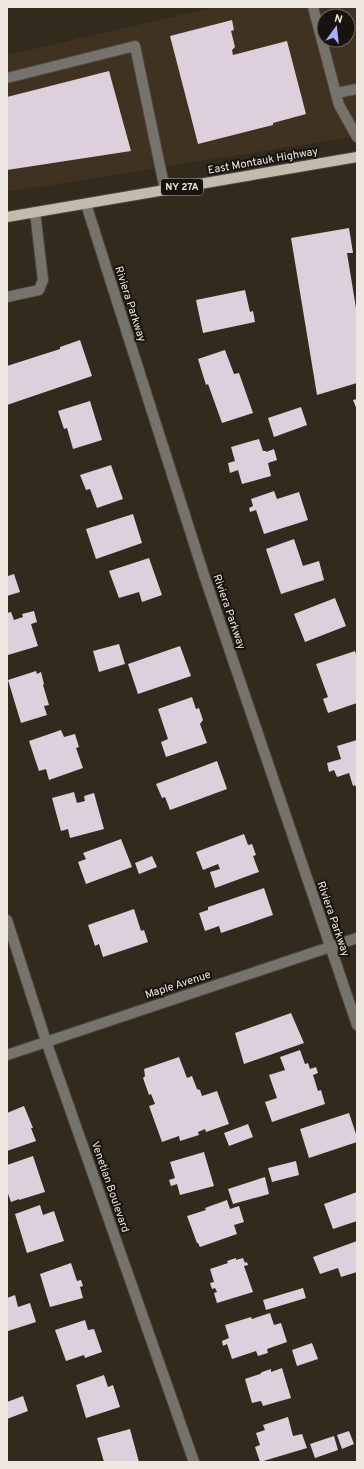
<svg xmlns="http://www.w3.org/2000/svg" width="364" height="1469" viewBox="0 0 364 1469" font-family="Overpass,sans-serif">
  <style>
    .built { fill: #3f3221; fill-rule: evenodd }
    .building { fill: #ddcfdb }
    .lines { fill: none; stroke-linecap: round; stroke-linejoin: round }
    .minor-casing { stroke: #51483d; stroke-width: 12 }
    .major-casing { stroke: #51483d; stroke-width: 12 }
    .minor { stroke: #76736d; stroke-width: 10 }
    .major { stroke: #c2bbae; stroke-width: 10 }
    .labels { text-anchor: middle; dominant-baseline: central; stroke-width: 4; stroke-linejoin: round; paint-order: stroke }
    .shield { fill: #17130e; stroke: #ada7a1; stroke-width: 1 }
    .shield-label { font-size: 10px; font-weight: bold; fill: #ede7e0 }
    .street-label { font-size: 11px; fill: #ede7e0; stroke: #17130e }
  </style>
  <rect width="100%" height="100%" fill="#332a1e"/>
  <!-- built -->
  <path class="built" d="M 216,7 L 357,7 L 357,136 L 7,192 L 7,55 ZM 324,16 L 348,16 L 348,40 L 324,40 Z"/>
  <!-- building -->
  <path class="building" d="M 232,20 L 234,30 L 231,31 L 235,47 L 232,50 L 233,55 L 287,41 L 306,114 L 273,123 L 273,125 L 198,144 L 170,36 Z
    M 109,71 L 131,151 L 7,170 L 7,97 Z
    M 349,228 L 353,253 L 347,253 L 357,314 L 357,383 L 317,395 L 291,238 Z
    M 245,290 L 250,312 L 253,311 L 255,322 L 203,333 L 196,300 Z
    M 80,340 L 92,376 L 7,405 L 7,366 L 60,349 L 60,347 Z
    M 225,350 L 234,374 L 239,373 L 253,413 L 222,423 L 208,384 L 206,385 L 198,359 Z
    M 357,399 L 357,410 L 353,400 Z
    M 90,401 L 102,440 L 73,449 L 67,428 L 64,429 L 58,411 Z
    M 301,407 L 307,425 L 274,437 L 268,418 Z
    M 259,439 L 263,451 L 266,451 L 266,452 L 274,449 L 277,460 L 268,463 L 271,476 L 242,484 L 238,470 L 230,473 L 228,463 L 235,461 L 231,447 Z
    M 111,465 L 123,499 L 97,508 L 90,489 L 86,490 L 80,475 Z
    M 274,491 L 277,499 L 299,492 L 308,520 L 264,534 L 256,510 L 250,512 L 249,508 L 253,506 L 251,499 Z
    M 133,514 L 142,543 L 96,559 L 86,529 Z
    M 294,539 L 303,566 L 319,561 L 324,580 L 281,594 L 266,549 Z
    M 149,558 L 162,595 L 142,602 L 139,592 L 119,598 L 109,571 Z
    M 7,572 L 8,576 L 14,574 L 20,592 L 7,596 Z
    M 335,598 L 346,626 L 305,642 L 294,614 Z
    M 34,611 L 37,622 L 31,624 L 38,646 L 8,655 L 7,613 L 11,612 L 14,620 L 23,617 L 22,614 Z
    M 119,644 L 125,664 L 99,672 L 93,651 Z
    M 180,646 L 191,676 L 138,694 L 128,664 Z
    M 355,651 L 357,658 L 357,703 L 328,713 L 323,699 L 328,697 L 316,664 Z
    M 36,671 L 37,674 L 41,672 L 44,684 L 43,685 L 49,705 L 44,706 L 47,715 L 21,723 L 8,680 Z
    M 192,697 L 196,709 L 199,708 L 203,720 L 200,724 L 207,743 L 166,757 L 161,742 L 168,739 L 158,709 Z
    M 61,730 L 64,737 L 75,734 L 79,747 L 76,748 L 83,768 L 49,780 L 46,769 L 39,771 L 29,741 Z
    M 357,740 L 357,789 L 355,785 L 353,786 L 349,773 L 337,777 L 334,770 L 329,772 L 327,763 L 341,759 L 337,746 Z
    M 217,761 L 227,789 L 170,810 L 165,797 L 162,798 L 156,784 Z
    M 74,792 L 77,803 L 85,801 L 84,796 L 94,793 L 104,829 L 70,838 L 68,829 L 61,831 L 52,798 Z
    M 244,834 L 248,845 L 252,844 L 256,855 L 253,856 L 259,872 L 215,888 L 210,872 L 220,869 L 218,864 L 203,870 L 196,852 Z
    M 121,839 L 132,867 L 86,884 L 78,862 L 86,859 L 83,853 Z
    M 152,856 L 157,867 L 139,874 L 135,863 Z
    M 264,888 L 273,915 L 221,933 L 219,926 L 205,931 L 199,913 L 208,910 L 208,907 Z
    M 134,909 L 141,931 L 144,930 L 148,942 L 103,957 L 99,944 L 95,946 L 88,925 Z
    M 291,1013 L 304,1043 L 244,1064 L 235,1033 Z
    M 300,1050 L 305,1064 L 308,1063 L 310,1069 L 316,1067 L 318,1073 L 313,1075 L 318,1091 L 321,1090 L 325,1104 L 272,1122 L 265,1102 L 277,1098 L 269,1075 L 285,1070 L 280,1057 Z
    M 179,1057 L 187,1078 L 192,1076 L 197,1089 L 200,1090 L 202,1096 L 217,1091 L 229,1124 L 206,1132 L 205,1129 L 198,1132 L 199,1135 L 180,1141 L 179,1136 L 162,1142 L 149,1106 L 155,1104 L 151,1094 L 149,1095 L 143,1078 L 145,1076 L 144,1069 Z
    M 24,1106 L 33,1128 L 31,1128 L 36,1141 L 7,1151 L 7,1113 Z
    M 349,1113 L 357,1137 L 357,1142 L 309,1158 L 300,1129 Z
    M 248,1124 L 253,1137 L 229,1146 L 224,1133 Z
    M 204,1152 L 214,1186 L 180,1195 L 177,1184 L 171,1186 L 169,1180 L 175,1178 L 170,1162 Z
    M 33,1156 L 45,1192 L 19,1200 L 19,1199 L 11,1202 L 7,1191 L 7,1165 Z
    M 296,1161 L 299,1175 L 272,1182 L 268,1168 Z
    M 265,1177 L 269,1194 L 233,1204 L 228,1189 Z
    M 357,1192 L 357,1221 L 333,1229 L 324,1204 Z
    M 227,1200 L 230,1209 L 239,1206 L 244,1222 L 234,1225 L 237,1234 L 200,1247 L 198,1243 L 197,1243 L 187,1216 L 206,1210 L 205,1208 Z
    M 40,1205 L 43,1215 L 54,1211 L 64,1241 L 27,1253 L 15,1214 Z
    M 357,1241 L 357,1272 L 341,1277 L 338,1268 L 320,1274 L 313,1257 Z
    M 236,1258 L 236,1260 L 243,1258 L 245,1263 L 247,1262 L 248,1265 L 244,1266 L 253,1292 L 217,1303 L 214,1293 L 217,1292 L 215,1288 L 212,1289 L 210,1283 L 214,1282 L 210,1269 L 228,1263 L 227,1261 Z
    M 71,1263 L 77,1281 L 81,1280 L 83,1286 L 80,1287 L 83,1298 L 50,1307 L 40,1274 Z
    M 303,1288 L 306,1298 L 266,1310 L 263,1300 Z
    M 15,1295 L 18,1307 L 30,1303 L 36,1322 L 8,1331 L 7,1298 Z
    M 270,1313 L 274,1325 L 281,1323 L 287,1342 L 267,1349 L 268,1353 L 258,1356 L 256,1351 L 232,1359 L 227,1344 L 223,1346 L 222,1341 L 229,1338 L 225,1325 L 251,1317 L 252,1319 Z
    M 85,1320 L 88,1330 L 94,1329 L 102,1352 L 85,1358 L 84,1355 L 66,1361 L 55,1330 Z
    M 312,1343 L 318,1359 L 297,1366 L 292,1350 Z
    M 282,1368 L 291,1398 L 263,1406 L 261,1401 L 252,1403 L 245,1379 L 260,1374 L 262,1372 L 271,1369 L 271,1372 Z
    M 104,1375 L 108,1387 L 113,1385 L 120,1407 L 86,1418 L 76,1385 Z
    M 23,1396 L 28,1411 L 7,1419 L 7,1402 Z
    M 288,1417 L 293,1436 L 302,1434 L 307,1448 L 260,1462 L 255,1447 L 260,1445 L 256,1433 L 265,1430 L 263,1425 Z
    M 130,1429 L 139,1462 L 104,1462 L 97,1438 Z
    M 349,1431 L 354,1444 L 342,1449 L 337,1435 Z
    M 334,1436 L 338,1450 L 315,1458 L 310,1444 Z"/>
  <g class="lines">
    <defs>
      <path id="minor" d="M 313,7 L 339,105 L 357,137
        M 7,78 L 135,46 L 165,190
        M 336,93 L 357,89
        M 86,204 L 204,575 L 357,1025
        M 7,297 L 39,290 L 43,280 L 35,212
        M 7,920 L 46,1041 L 194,1462
        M 7,1055 L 357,938"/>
      <path id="major" d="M 7,217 L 357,157"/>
    </defs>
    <!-- minor casing -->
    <use href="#minor" class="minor-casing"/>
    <!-- major casing -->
    <use href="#major" class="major-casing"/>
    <!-- minor -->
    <use href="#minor" class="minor"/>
    <!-- major -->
    <use href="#major" class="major"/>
  </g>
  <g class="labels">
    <!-- shield labels -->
    <rect class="shield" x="161" y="179" width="42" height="16" rx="3"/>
    <g class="shield-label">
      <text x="182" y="187">NY 27A</text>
    </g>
    <!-- street labels -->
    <g class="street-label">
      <text transform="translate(263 161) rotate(-10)">East Montauk Highway</text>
      <text transform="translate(130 304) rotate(72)">Riviera Parkway</text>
      <text transform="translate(229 612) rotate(71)">Riviera Parkway</text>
      <text transform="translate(333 919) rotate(71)">Riviera Parkway</text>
      <text transform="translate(178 985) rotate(-18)">Maple Avenue</text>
      <text transform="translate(110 1187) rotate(71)">Venetian Boulevard</text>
    </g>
  </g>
  <!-- border -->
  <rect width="364" height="1469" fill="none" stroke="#ede7e0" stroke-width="16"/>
  <!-- north arrow -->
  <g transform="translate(336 28) rotate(15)"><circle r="19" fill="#17130e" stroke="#6d6862"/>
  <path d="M0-3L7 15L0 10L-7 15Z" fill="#a8b0fc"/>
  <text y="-6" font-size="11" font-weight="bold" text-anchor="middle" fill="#ede7e0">N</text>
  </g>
</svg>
